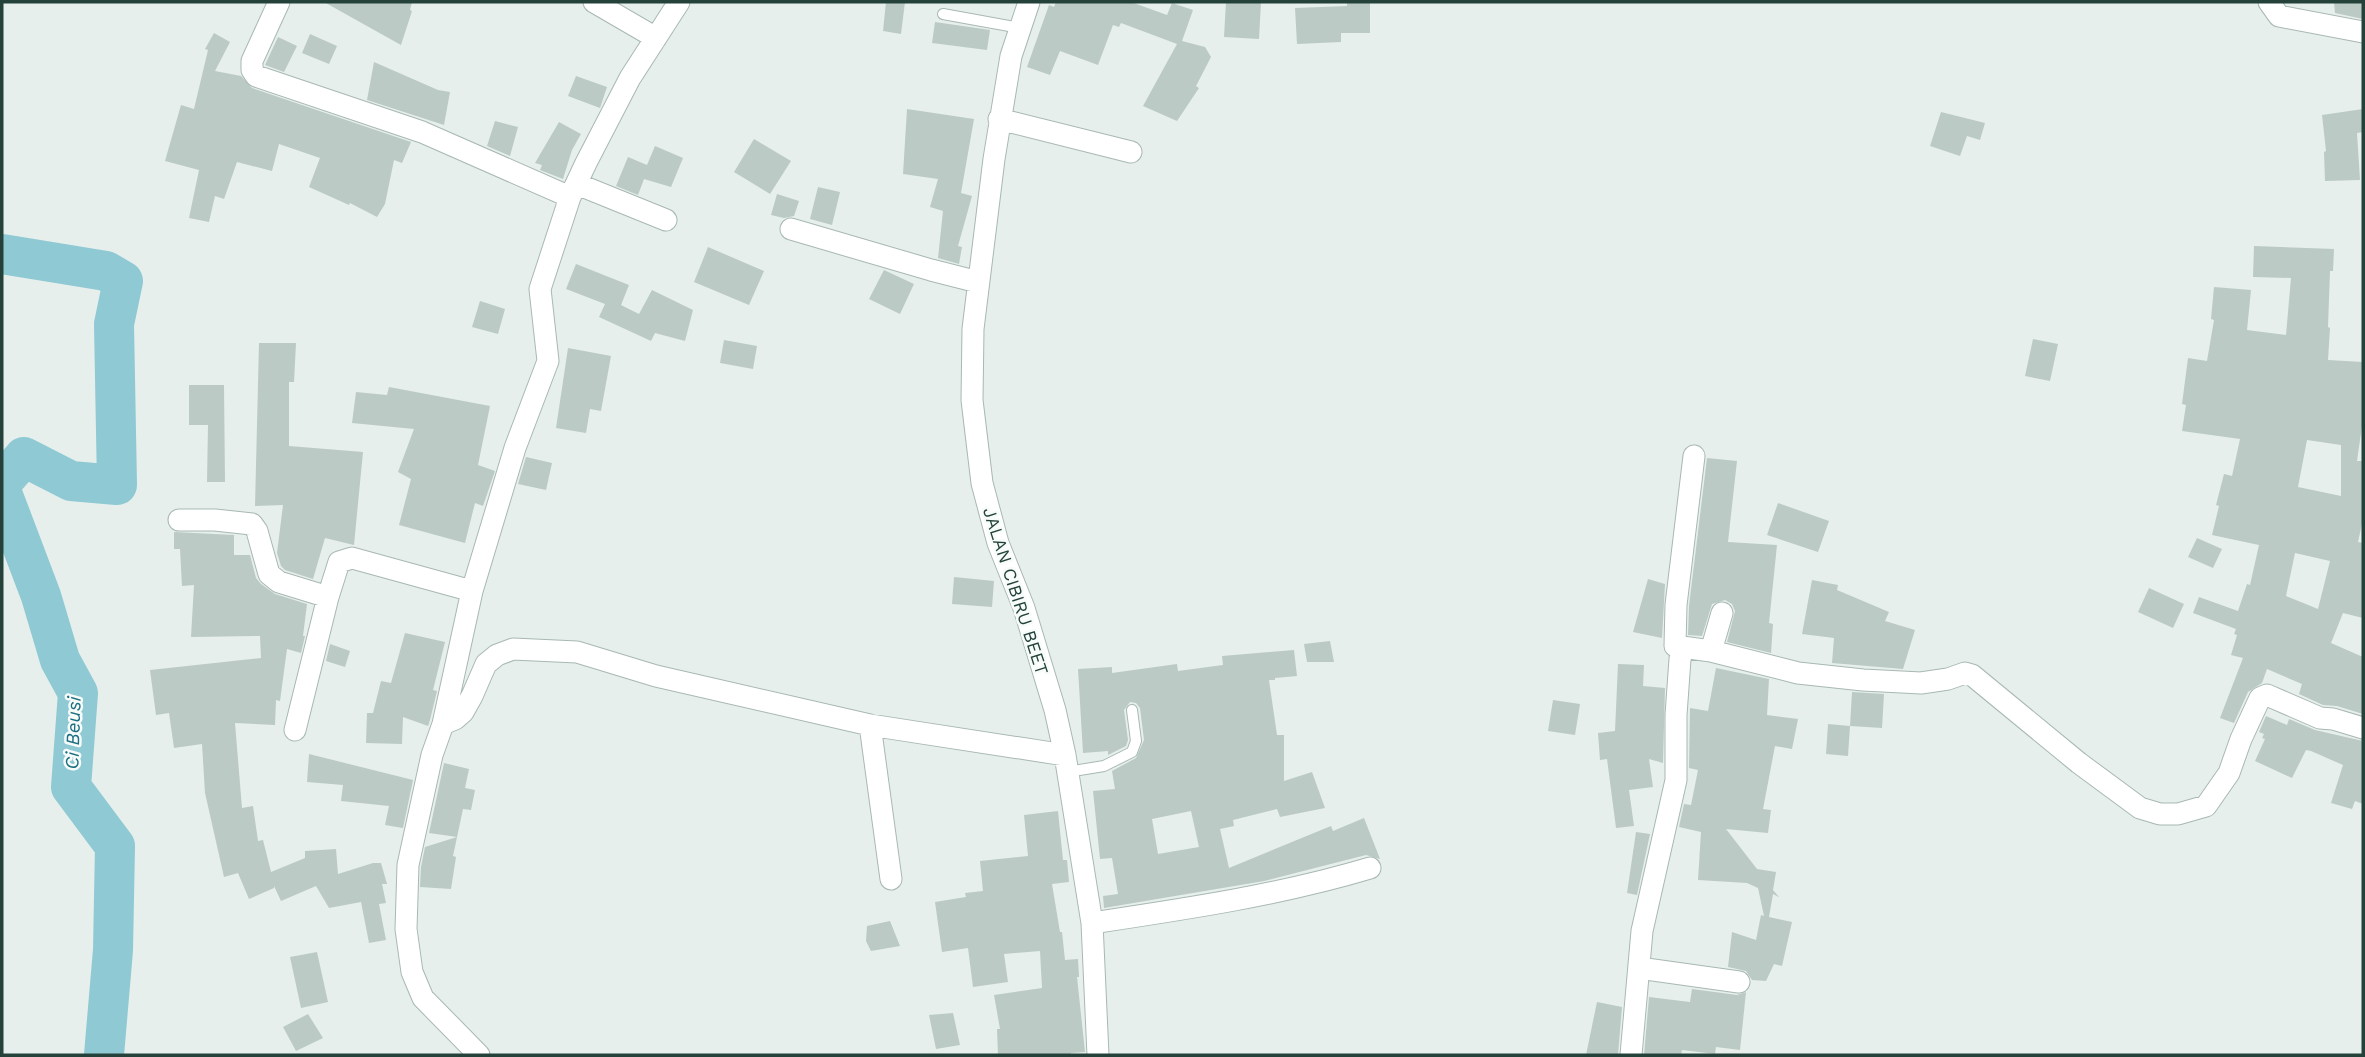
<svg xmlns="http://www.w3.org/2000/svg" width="2365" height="1057" viewBox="0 0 2365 1057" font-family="'Work Sans',sans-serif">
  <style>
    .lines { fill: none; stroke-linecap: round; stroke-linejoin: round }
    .river { stroke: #8ec9d4; stroke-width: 40 }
    .building { fill: #bbcac4; fill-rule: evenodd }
    .lane-casing { stroke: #a8b8b2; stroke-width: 12 }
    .street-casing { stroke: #a8b8b2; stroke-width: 23 }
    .lane { stroke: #fff; stroke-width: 10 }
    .street { stroke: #fff; stroke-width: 21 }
    .labels { text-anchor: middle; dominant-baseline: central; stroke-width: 5; stroke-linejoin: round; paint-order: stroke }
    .street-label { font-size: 18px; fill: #24423a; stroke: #f7fbf9 }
    .water-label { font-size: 19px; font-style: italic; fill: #1c6f80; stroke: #f7fbf9 }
  </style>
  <rect width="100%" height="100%" fill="#e6efeb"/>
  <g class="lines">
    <!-- river -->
    <path class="river" d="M 2,254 L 106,271 L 123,281 L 114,324 L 117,485 L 71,481 L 24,457 L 2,482
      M 2,493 L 41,596 L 60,660 L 78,693 L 71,787 L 115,846 L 113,950 L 104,1055"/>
  </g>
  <!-- building -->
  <path class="building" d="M 324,2 L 412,2 L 410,10 L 412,11 L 401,45 Z
    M 886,2 L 905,2 L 901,34 L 883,31 Z
    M 1056,2 L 1131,2 L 1167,15 L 1172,3 L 1193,10 L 1182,41 L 1205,47 L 1211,57 L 1196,86 L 1199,88 L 1177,121 L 1143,106 L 1177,44 L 1121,23 L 1119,27 L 1113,25 L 1098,65 L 1060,51 L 1050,75 L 1027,67 L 1049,5 L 1054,7 Z
    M 1226,2 L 1261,2 L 1259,39 L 1224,37 Z
    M 1347,2 L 1370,2 L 1370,33 L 1341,33 L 1341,42 L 1297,44 L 1295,8 L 1347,6 Z
    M 2334,2 L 2363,2 L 2363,19 L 2335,13 Z
    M 935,22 L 990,30 L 987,50 L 932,43 Z
    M 214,33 L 230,42 L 215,71 L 241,76 L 252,88 L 411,142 L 402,163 L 394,160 L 385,204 L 377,217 L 350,203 L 349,205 L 309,187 L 320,158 L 279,144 L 272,171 L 237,162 L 224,199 L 215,196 L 209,222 L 189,218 L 199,170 L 165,161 L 181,105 L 194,109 L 208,50 L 205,49 Z
    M 310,34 L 337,46 L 329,64 L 302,53 Z
    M 278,37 L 297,46 L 284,72 L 265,65 Z
    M 374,62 L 438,90 L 450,92 L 444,125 L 367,100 Z
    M 576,76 L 607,87 L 600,108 L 568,96 Z
    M 907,109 L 974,119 L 961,193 L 972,196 L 958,246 L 962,247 L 959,264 L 938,258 L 943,211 L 930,207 L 938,179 L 903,174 Z
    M 2363,109 L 2363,132 L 2357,133 L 2360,180 L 2325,181 L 2324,152 L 2326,151 L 2322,115 Z
    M 1941,112 L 1985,123 L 1980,140 L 1967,136 L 1960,156 L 1930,146 Z
    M 495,121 L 518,127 L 510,156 L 487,146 Z
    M 559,122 L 581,134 L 572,150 L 563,179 L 540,170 L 542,165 L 535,163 Z
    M 754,139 L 791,161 L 770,194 L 734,172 Z
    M 655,146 L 683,158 L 671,187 L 644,179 L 638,195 L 616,186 L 628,157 L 647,165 Z
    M 818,187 L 840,192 L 832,225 L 810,219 Z
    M 777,194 L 799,201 L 794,216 L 784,218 L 771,215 Z
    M 2254,246 L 2334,249 L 2333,271 L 2330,271 L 2328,327 L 2330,328 L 2328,360 L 2363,362 L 2363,419 L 2357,461 L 2363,461 L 2363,519 L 2358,542 L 2363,543 L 2363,618 L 2343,613 L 2331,643 L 2363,657 L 2363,714 L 2337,706 L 2323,705 L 2299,694 L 2302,684 L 2267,669 L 2262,683 L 2248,692 L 2234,723 L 2220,718 L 2243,658 L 2231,655 L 2237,635 L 2234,634 L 2236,629 L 2193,613 L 2199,597 L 2238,611 L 2247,584 L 2250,585 L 2259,545 L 2212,535 L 2219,506 L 2216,505 L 2224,474 L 2232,476 L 2240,439 L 2182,431 L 2186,405 L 2182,404 L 2188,358 L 2207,361 L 2214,320 L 2211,319 L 2214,287 L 2251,290 L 2247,330 L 2286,335 L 2291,278 L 2253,277 ZM 2307,440 L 2341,445 L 2341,496 L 2298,487 ZM 2295,553 L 2330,561 L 2318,609 L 2286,596 Z
    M 708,247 L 764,271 L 749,305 L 694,282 Z
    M 576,264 L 629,285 L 621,305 L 639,314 L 652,290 L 693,310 L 685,341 L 655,333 L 651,341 L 599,317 L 605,304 L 566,289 Z
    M 884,270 L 914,284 L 900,314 L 869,299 Z
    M 480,301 L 505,309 L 498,334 L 472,327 Z
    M 2033,339 L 2058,344 L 2050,381 L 2025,376 Z
    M 724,340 L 757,346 L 753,369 L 720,363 Z
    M 259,343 L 296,343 L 294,382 L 289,382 L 289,446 L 363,452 L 354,545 L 325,538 L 313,579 L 285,570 L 281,566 L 277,553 L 283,505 L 255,506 Z
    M 568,348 L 611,356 L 601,411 L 590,409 L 586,433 L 556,428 Z
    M 189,385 L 224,385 L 225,482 L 207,482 L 208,425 L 189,425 Z
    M 389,387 L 490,406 L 478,465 L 495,471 L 483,506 L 475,503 L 465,543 L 399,525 L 411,479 L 398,472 L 414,429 L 352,423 L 356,392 L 387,395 Z
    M 526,457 L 552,463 L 546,490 L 518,484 Z
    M 1707,458 L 1737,461 L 1728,542 L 1777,545 L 1769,623 L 1773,624 L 1771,653 L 1727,642 L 1735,611 L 1732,604 L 1725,600 L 1712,604 L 1702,636 L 1688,635 L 1689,606 Z
    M 1778,503 L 1829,521 L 1818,552 L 1767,535 Z
    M 174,532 L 234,535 L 234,555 L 250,555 L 256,578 L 261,584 L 275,594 L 307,604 L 303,636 L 305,636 L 301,653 L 287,649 L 280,701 L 276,700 L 275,725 L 235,723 L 242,808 L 253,806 L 258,841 L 263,840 L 271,872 L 305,858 L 305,851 L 336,849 L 338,874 L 373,863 L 381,863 L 387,884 L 382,884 L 386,903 L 379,904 L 386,940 L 369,943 L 361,902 L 329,908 L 316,886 L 281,901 L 274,886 L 274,888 L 249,899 L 238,873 L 224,877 L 205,793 L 202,744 L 174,748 L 169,713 L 156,715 L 150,670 L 261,658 L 260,636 L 191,637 L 194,585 L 182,586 L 180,549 L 174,549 Z
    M 2197,538 L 2222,549 L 2213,568 L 2188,557 Z
    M 954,577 L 994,581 L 992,607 L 952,604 Z
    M 1648,579 L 1665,584 L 1662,638 L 1633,632 Z
    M 1812,580 L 1838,585 L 1837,590 L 1889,612 L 1885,621 L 1915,630 L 1903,669 L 1832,663 L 1834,638 L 1802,634 Z
    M 2149,588 L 2184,604 L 2173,628 L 2138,612 Z
    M 405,633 L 445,642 L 433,690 L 437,691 L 430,720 L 428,726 L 403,717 L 402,744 L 366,743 L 367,713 L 373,713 L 381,681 L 391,683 Z
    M 1330,641 L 1334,662 L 1307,662 L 1304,644 Z
    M 330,644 L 350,651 L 345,667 L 326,661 Z
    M 1294,650 L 1297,676 L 1275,678 L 1275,680 L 1269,680 L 1277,735 L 1284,735 L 1284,781 L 1312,772 L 1325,808 L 1280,817 L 1277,809 L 1233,820 L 1234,826 L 1220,829 L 1229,868 L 1331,826 L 1333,831 L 1364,818 L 1380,859 L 1366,855 L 1264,881 L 1104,908 L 1103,896 L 1118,894 L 1112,858 L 1100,859 L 1093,791 L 1115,789 L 1112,771 L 1136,758 L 1144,740 L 1140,708 L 1136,703 L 1130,702 L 1124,710 L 1128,740 L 1126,746 L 1108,755 L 1108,751 L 1083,753 L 1078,669 L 1112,667 L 1112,673 L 1177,664 L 1178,671 L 1223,665 L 1222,656 ZM 1191,811 L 1199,847 L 1158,854 L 1152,819 Z
    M 1618,664 L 1644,665 L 1643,686 L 1665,688 L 1663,763 L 1649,759 L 1653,787 L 1629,790 L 1634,826 L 1616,828 L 1607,759 L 1600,760 L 1598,733 L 1615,731 Z
    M 1716,668 L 1769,679 L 1767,715 L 1798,719 L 1792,749 L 1775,746 L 1763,809 L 1771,810 L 1768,833 L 1726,829 L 1757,869 L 1776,872 L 1773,890 L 1779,897 L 1773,894 L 1769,917 L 1792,922 L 1782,966 L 1774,964 L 1766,981 L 1752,980 L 1746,971 L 1728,967 L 1732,932 L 1756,940 L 1761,915 L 1764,916 L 1758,888 L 1747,883 L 1698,880 L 1701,832 L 1679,827 L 1684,804 L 1691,805 L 1698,770 L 1689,768 L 1690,708 L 1708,711 Z
    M 1852,692 L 1884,694 L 1882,728 L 1850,726 Z
    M 1553,700 L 1580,704 L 1575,735 L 1548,731 Z
    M 2266,716 L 2287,725 L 2289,719 L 2315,730 L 2363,741 L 2363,804 L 2355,801 L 2352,809 L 2331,803 L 2343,765 L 2311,751 L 2306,750 L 2292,778 L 2255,761 L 2265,739 L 2262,738 L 2264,734 L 2259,732 Z
    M 1828,724 L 1850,726 L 1848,756 L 1826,754 Z
    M 309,754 L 413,780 L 403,828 L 385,825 L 389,806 L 341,801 L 343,785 L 307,782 Z
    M 444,763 L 469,769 L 465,788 L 475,790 L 471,810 L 463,809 L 453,856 L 456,857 L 451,889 L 420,887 L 421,867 L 425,847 L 457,837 L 429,833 Z
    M 1058,811 L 1063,860 L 1067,860 L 1069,882 L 1052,884 L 1060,932 L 1062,932 L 1065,960 L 1078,959 L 1079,977 L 1077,977 L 1085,1052 L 1071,1053 L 1071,1055 L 998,1055 L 997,1029 L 1000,1029 L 994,995 L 1042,988 L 1040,951 L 1004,954 L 1008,982 L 973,987 L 968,948 L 942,952 L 935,902 L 966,897 L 965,893 L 983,891 L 980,861 L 1028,856 L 1024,815 Z
    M 1636,832 L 1650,834 L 1637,895 L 1627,893 Z
    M 890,921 L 900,946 L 871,951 L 866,941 L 867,926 Z
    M 317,952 L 328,1002 L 301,1008 L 290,957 Z
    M 1692,989 L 1737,995 L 1746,992 L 1740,1050 L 1716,1047 L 1715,1054 L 1682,1050 L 1681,1055 L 1644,1055 L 1649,997 L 1690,1002 Z
    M 1597,1002 L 1622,1007 L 1618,1055 L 1586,1055 Z
    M 953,1013 L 960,1045 L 936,1049 L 929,1015 Z
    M 308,1014 L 323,1038 L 296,1051 L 283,1027 Z"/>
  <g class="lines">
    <defs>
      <path id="lane" d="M 943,14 L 1020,28
        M 1067,772 L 1104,766 L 1132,752 L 1136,741 L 1132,710"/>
      <path id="street" d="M 279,2 L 252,61 L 252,70 L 256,76 L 422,132 L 570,197
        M 594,2 L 656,38
        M 1029,2 L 1011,56 L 994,159 L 973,329 L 972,400 L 982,483 L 998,543 L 1024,608 L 1055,710 L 1065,755 L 1092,923 L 1098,1055
        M 2269,2 L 2279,16 L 2363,32
        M 999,119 L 1131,152
        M 577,184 L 666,220
        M 791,229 L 931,270 L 978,282
        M 1694,456 L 1676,605 L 1675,646 L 1711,651 L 1798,673 L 1863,680 L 1921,683 L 1948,679 L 1965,673 L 1972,675 L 2079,763 L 2140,808 L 2160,814 L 2178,814 L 2206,806 L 2229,773 L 2241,739 L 2260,698 L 2267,695 L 2320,718 L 2333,719 L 2363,728
        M 179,520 L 215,520 L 252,524 L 257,531 L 269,574 L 279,582 L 328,597 L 339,562 L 352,558 L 472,591
        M 1711,651 L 1722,613
        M 443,724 L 455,719 L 463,712 L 472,696 L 486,664 L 497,655 L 513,649 L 577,652 L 656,676 L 870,725 L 1065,755
        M 870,725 L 891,879
        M 295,730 L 328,597
        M 1092,923 C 1185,909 1280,895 1370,868
        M 1639,968 L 1739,982
        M 479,1055 L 423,998 L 412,972 L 406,929 L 408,865 L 432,755 L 443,724 L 472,591 L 515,448 L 548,361 L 540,289 L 570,197 L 586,163 L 630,78 L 679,2
        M 1631,1055 L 1642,931 L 1676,780 L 1676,715 L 1680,659 L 1684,647"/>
    </defs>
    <!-- lane casing -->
    <use href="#lane" class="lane-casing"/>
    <!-- street casing -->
    <use href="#street" class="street-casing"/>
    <!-- lane -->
    <use href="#lane" class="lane"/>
    <!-- street -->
    <use href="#street" class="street"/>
  </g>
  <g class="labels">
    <!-- street labels -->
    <g class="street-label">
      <text transform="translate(1016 591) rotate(72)">JALAN CIBIRU BEET</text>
    </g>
    <!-- water labels -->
    <g class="water-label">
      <text transform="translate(73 733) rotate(-88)">Ci Beusi</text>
    </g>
  </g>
  <!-- border -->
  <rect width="2365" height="1057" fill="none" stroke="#24423a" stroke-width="7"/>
</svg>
